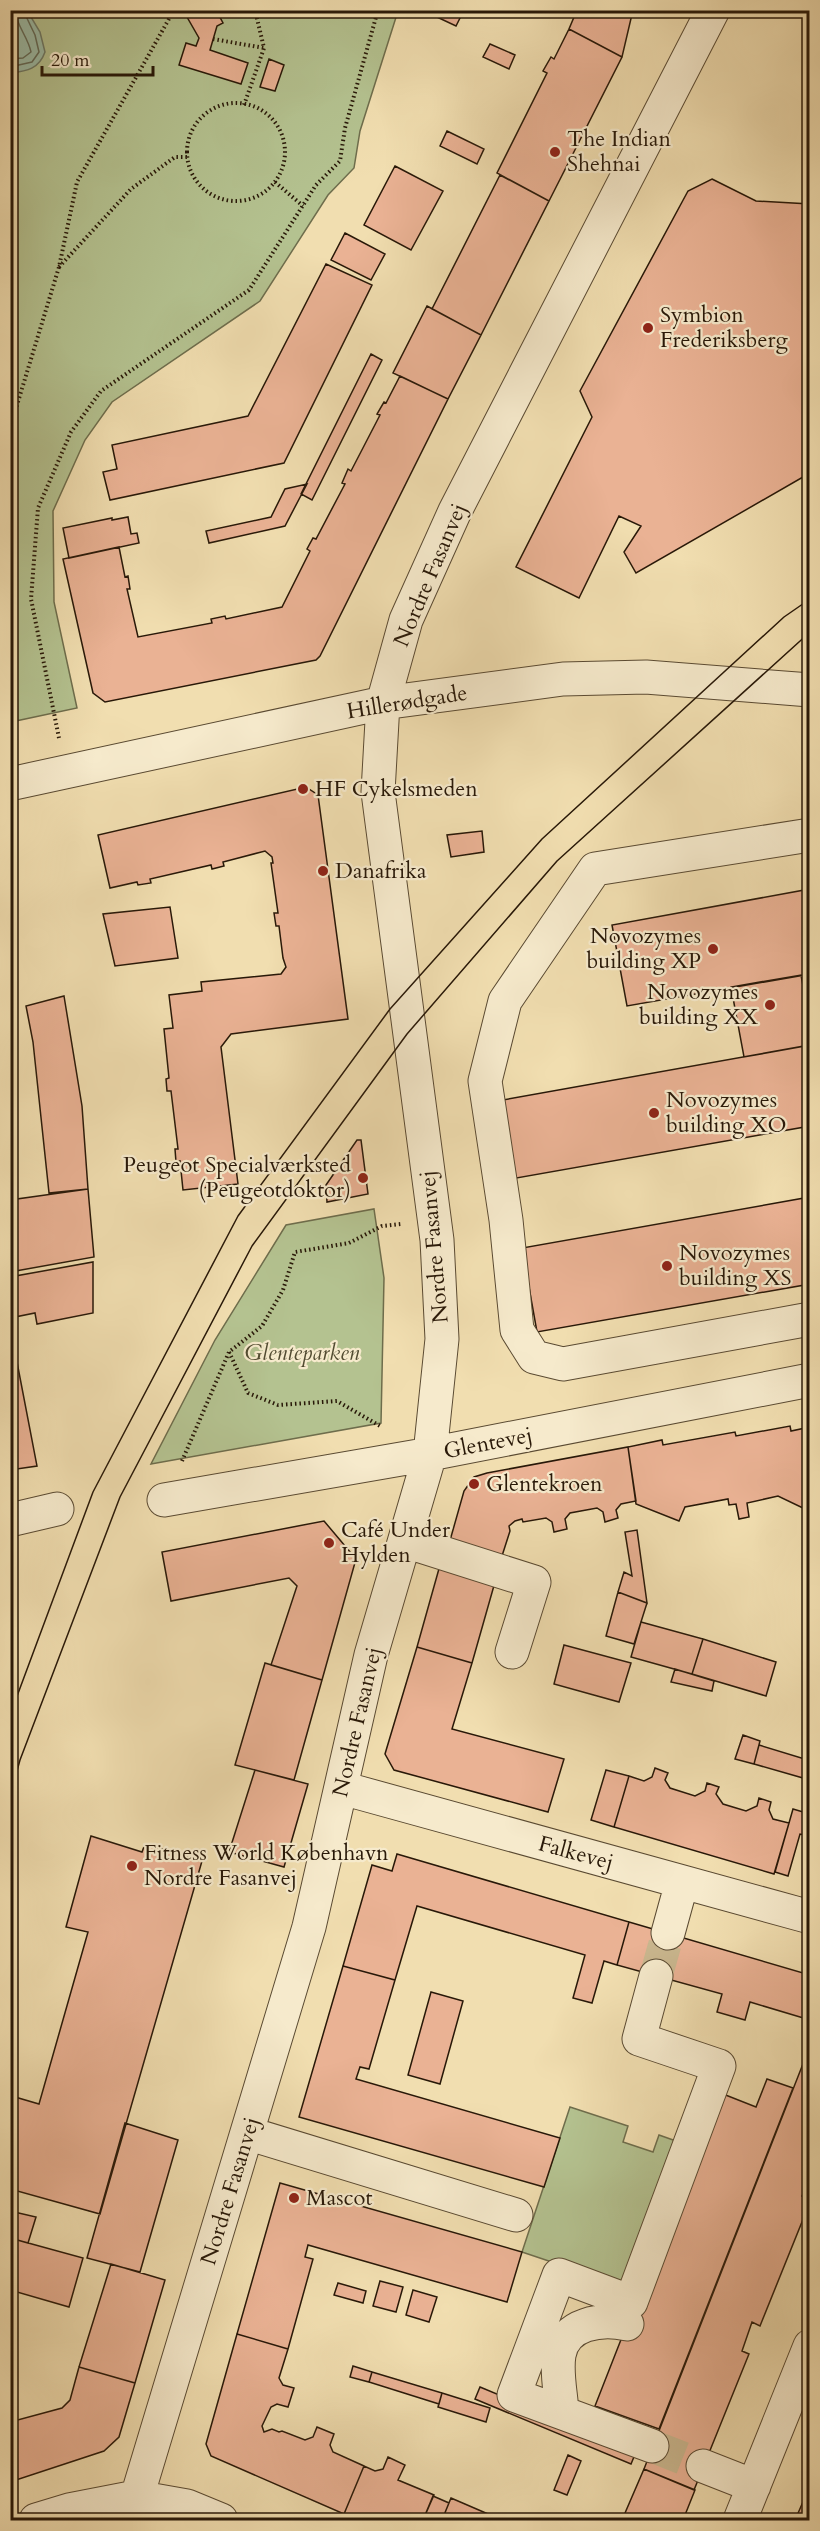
<svg xmlns="http://www.w3.org/2000/svg" width="820" height="2531" viewBox="0 0 820 2531" font-family="Cardo,serif">
  <style>
    .green { fill: #b4c290; stroke: #6e6d4c; stroke-width: 1.5 }
    .water { fill: #9bbca7; stroke: #6d7a67; stroke-width: 1.5 }
    .lines { fill: none; stroke-linecap: round; stroke-linejoin: round }
    .shore { stroke: #626a58; stroke-width: 1.5 }
    .building { fill: #eab294; stroke: #281808; stroke-width: 1.5 }
    .minor-tunnel { stroke: #c9b68e; stroke-width: 33; stroke-dasharray: 33 16; stroke-linecap: butt }
    .minor-casing { stroke: #5a4a32; stroke-width: 35 }
    .path { stroke: #281808; stroke-width: 4; stroke-dasharray: 1.5 3; stroke-linecap: butt }
    .minor { stroke: #f6eacc; stroke-width: 33 }
    .tram { stroke: #281808; stroke-width: 1.5 }
    .poi-dot { fill: #8f2418; stroke: #f6eacc; stroke-width: 2 }
    .labels { text-anchor: middle; dominant-baseline: central; stroke-width: 4.5; stroke-linejoin: round; paint-order: stroke }
    .poi-label { font-size: 22px; fill: #281808; stroke: #f6eacc; text-anchor: start }
    .street-label { font-size: 22px; fill: #281808; stroke: #f6eacc }
    .park-label { font-size: 22px; font-style: italic; fill: #524b31; stroke: #f6eacc }
  </style>
  <rect width="100%" height="100%" fill="#f1deb0"/>
  <filter id="stains"><feTurbulence type="fractalNoise" baseFrequency=".00333" numOctaves="4"/><feColorMatrix values="0 0 0 0 .2 0 0 0 0 .09 0 0 0 0 .02 0 0 0 .5 -.17"/></filter>
  <radialGradient id="worn" r=".72"><stop offset=".6" stop-color="#630" stop-opacity="0"/><stop offset="1" stop-color="#630" stop-opacity=".3"/></radialGradient>
  <!-- green -->
  <path class="green" d="M 10,11 L 398,11 L 360,131 L 354,168 L 328,195 L 260,301 L 112,402 L 85,440 L 53,511 L 54,602 L 77,708 L 11,722 Z
    M 374,1209 L 384,1278 L 381,1423 L 151,1464 L 215,1340 L 286,1225 Z
    M 570,2107 L 628,2126 L 623,2142 L 653,2152 L 659,2135 L 676,2141 L 626,2287 L 522,2252 Z"/>
  <!-- water -->
  <path class="water" d="M 10,11 L 28,12 L 40,32 L 45,52 C 39,69 27,71 11,73 Z"/>
  <g class="lines">
    <!-- shore -->
    <path class="shore" d="M 10,59 L 23,58 L 31,52 C 28,37 16,25 15,10
      M 10,67 L 32,62 L 39,52 L 35,35 L 23,10"/>
  </g>
  <!-- building -->
  <path class="building" d="M 199,10 L 216,10 L 223,23 L 217,26 L 210,50 L 248,63 L 241,84 L 179,65 L 186,43 L 196,46 L 199,38 L 187,17 Z
    M 422,10 L 464,10 L 456,26 Z
    M 577,10 L 633,10 L 622,57 L 569,29 Z
    M 569,29 L 622,57 L 549,201 L 497,173 L 547,73 L 543,71 L 551,57 L 554,59 Z
    M 490,44 L 515,55 L 509,69 L 483,57 Z
    M 269,59 L 284,65 L 275,91 L 260,87 Z
    M 447,131 L 484,149 L 477,164 L 440,146 Z
    M 395,166 L 443,191 L 411,250 L 364,225 Z
    M 500,175 L 549,201 L 481,335 L 432,309 Z
    M 712,179 L 756,201 L 810,204 L 810,473 L 636,573 L 624,552 L 641,526 L 619,516 L 579,598 L 516,567 L 592,417 L 580,391 L 688,191 Z
    M 345,233 L 385,254 L 371,280 L 331,260 Z
    M 326,264 L 372,285 L 284,463 L 110,500 L 103,472 L 117,469 L 112,445 L 248,416 Z
    M 427,306 L 481,335 L 448,399 L 393,373 Z
    M 371,354 L 382,360 L 312,500 L 301,494 Z
    M 400,376 L 448,399 L 320,656 L 316,660 L 105,702 L 93,693 L 63,559 L 119,547 L 125,577 L 128,576 L 130,589 L 127,589 L 138,637 L 212,623 L 211,619 L 225,616 L 226,619 L 282,607 L 310,551 L 307,549 L 313,538 L 316,539 L 345,484 L 342,483 L 348,469 L 351,471 L 380,415 L 377,414 L 384,402 L 386,403 Z
    M 307,484 L 285,526 L 209,543 L 206,531 L 271,517 L 285,489 Z
    M 128,517 L 131,534 L 137,533 L 139,543 L 69,558 L 63,528 L 112,518 L 112,520 Z
    M 306,787 L 318,795 L 348,1019 L 231,1034 L 221,1047 L 238,1184 L 183,1190 L 180,1161 L 176,1162 L 175,1149 L 178,1149 L 171,1091 L 167,1091 L 166,1079 L 169,1078 L 164,1029 L 173,1028 L 169,995 L 202,991 L 201,982 L 281,974 L 286,967 L 283,958 L 279,926 L 276,926 L 274,913 L 278,913 L 271,863 L 273,863 L 272,857 L 265,851 L 223,862 L 224,866 L 212,869 L 211,865 L 150,879 L 151,883 L 138,885 L 137,882 L 110,888 L 98,835 Z
    M 482,831 L 484,852 L 451,857 L 447,835 Z
    M 810,889 L 810,974 L 627,1006 L 612,925 Z
    M 170,907 L 178,958 L 115,966 L 103,914 Z
    M 801,975 L 810,1023 L 810,1045 L 744,1057 L 731,987 Z
    M 64,996 L 82,1106 L 88,1189 L 49,1193 L 33,1042 L 26,1006 Z
    M 810,1045 L 810,1126 L 511,1179 L 497,1101 Z
    M 357,1140 L 361,1140 L 368,1194 L 327,1202 L 326,1185 Z
    M 88,1189 L 94,1257 L 10,1272 L 10,1200 Z
    M 810,1197 L 810,1284 L 537,1332 L 522,1248 Z
    M 93,1262 L 93,1313 L 37,1324 L 35,1313 L 10,1318 L 10,1277 Z
    M 17,1362 L 37,1466 L 10,1470 L 10,1363 Z
    M 790,1426 L 791,1431 L 810,1427 L 810,1501 L 805,1509 L 778,1496 L 747,1503 L 749,1517 L 739,1519 L 736,1504 L 729,1505 L 728,1499 L 685,1507 L 679,1521 L 636,1504 L 628,1447 L 662,1440 L 663,1445 L 735,1432 L 736,1436 Z
    M 628,1447 L 636,1501 L 621,1504 L 616,1510 L 618,1518 L 605,1522 L 603,1512 L 597,1508 L 570,1513 L 565,1519 L 567,1529 L 554,1532 L 552,1522 L 546,1518 L 523,1522 L 522,1519 L 515,1521 L 509,1526 L 510,1531 L 501,1559 L 449,1544 L 464,1491 L 474,1477 L 487,1473 Z
    M 324,1521 L 356,1559 L 322,1680 L 271,1665 L 297,1586 L 289,1578 L 171,1601 L 162,1552 Z
    M 637,1530 L 647,1603 L 618,1592 L 624,1572 L 632,1576 L 625,1532 Z
    M 442,1558 L 497,1575 L 472,1663 L 417,1647 Z
    M 618,1592 L 647,1603 L 634,1644 L 606,1636 Z
    M 641,1622 L 703,1639 L 692,1674 L 631,1657 Z
    M 703,1639 L 776,1662 L 766,1696 L 692,1674 Z
    M 564,1645 L 631,1663 L 619,1702 L 554,1684 Z
    M 417,1647 L 472,1663 L 452,1729 L 564,1759 L 548,1812 L 394,1770 L 385,1754 Z
    M 265,1663 L 322,1680 L 294,1780 L 235,1765 Z
    M 675,1669 L 714,1681 L 712,1691 L 671,1682 Z
    M 743,1735 L 760,1741 L 754,1764 L 735,1759 Z
    M 759,1745 L 808,1760 L 803,1778 L 754,1764 Z
    M 655,1768 L 668,1773 L 665,1780 L 670,1788 L 695,1796 L 705,1791 L 707,1783 L 719,1787 L 716,1794 L 723,1804 L 746,1811 L 757,1806 L 759,1798 L 771,1802 L 769,1810 L 773,1819 L 789,1823 L 774,1874 L 614,1827 L 629,1776 L 644,1781 L 652,1777 Z
    M 255,1770 L 308,1784 L 284,1867 L 229,1852 Z
    M 606,1770 L 629,1776 L 614,1827 L 591,1820 Z
    M 793,1809 L 810,1814 L 810,1836 L 800,1834 L 788,1876 L 775,1872 Z
    M 91,1836 L 142,1852 L 145,1844 L 202,1861 L 100,2214 L 10,2189 L 10,2113 L 15,2097 L 39,2104 L 88,1932 L 66,1927 Z
    M 397,1854 L 629,1922 L 617,1965 L 604,1961 L 592,2003 L 573,1998 L 585,1955 L 417,1906 L 395,1980 L 343,1966 L 372,1865 L 392,1871 Z
    M 629,1922 L 810,1975 L 810,2020 L 750,2002 L 745,2020 L 717,2012 L 722,1994 L 617,1965 Z
    M 343,1966 L 395,1980 L 369,2069 L 360,2067 L 356,2079 L 560,2138 L 544,2187 L 299,2117 Z
    M 431,1992 L 463,2001 L 440,2084 L 408,2075 Z
    M 810,2046 L 810,2177 L 802,2196 L 810,2199 L 810,2202 L 760,2326 L 752,2322 L 742,2351 L 749,2354 L 694,2490 L 644,2469 Z
    M 767,2079 L 793,2088 L 659,2429 L 595,2406 L 718,2092 L 756,2107 Z
    M 125,2123 L 178,2140 L 140,2272 L 87,2258 Z
    M 280,2183 L 522,2252 L 507,2302 L 308,2245 L 305,2257 L 313,2259 L 288,2349 L 237,2334 Z
    M 10,2211 L 36,2217 L 28,2243 L 10,2238 Z
    M 10,2238 L 83,2258 L 69,2307 L 10,2290 Z
    M 111,2264 L 165,2280 L 135,2383 L 79,2367 Z
    M 380,2281 L 403,2287 L 396,2312 L 373,2306 Z
    M 338,2283 L 366,2291 L 363,2303 L 334,2295 Z
    M 413,2290 L 437,2297 L 429,2322 L 406,2315 Z
    M 237,2334 L 288,2349 L 279,2378 L 283,2385 L 294,2388 L 288,2407 L 277,2404 L 271,2407 L 262,2426 L 264,2432 L 272,2429 L 279,2432 L 282,2431 L 305,2440 L 313,2437 L 317,2427 L 334,2434 L 330,2445 L 333,2452 L 364,2466 L 344,2514 L 211,2456 L 206,2444 Z
    M 353,2366 L 372,2372 L 369,2382 L 350,2377 Z
    M 79,2367 L 135,2383 L 119,2437 L 104,2451 L 10,2482 L 10,2422 L 62,2408 L 70,2400 Z
    M 372,2372 L 442,2393 L 439,2404 L 369,2382 Z
    M 480,2387 L 636,2452 L 631,2464 L 475,2399 Z
    M 442,2393 L 490,2408 L 486,2422 L 438,2407 Z
    M 568,2455 L 581,2461 L 567,2495 L 554,2490 Z
    M 388,2457 L 405,2465 L 398,2480 L 434,2495 L 423,2520 L 359,2520 L 344,2514 L 364,2466 L 375,2471 L 383,2469 Z
    M 644,2469 L 695,2490 L 683,2520 L 622,2520 Z
    M 810,2486 L 810,2520 L 795,2520 Z
    M 433,2496 L 449,2503 L 442,2520 L 423,2520 Z
    M 451,2498 L 502,2520 L 442,2520 Z"/>
  <g class="lines">
    <!-- minor-tunnel -->
    <path class="minor-tunnel" d="M 656,1976 L 668,1933
      M 652,2446 L 703,2466"/>
    <defs>
      <path id="minor" d="M 10,784 L 383,703 L 563,679 L 646,677 L 810,690
        M 810,835 L 595,869 L 505,1001 L 485,1081 L 506,1220 L 517,1330 L 534,1357 L 563,1364 L 810,1319
        M 164,1500 L 430,1454 L 810,1380
        M 10,1520 L 57,1509
        M 405,1541 L 534,1582 L 512,1652
        M 342,1788 L 810,1917
        M 668,1933 L 682,1882
        M 247,2133 L 516,2215
        M 562,2412 C 561,2394 556,2373 559,2355 C 564,2323 602,2318 627,2324
        M 652,2446 L 514,2395 L 559,2275 L 631,2302 L 719,2066 L 639,2039 L 656,1976
        M 703,2466 L 754,2486
        M 36,2520 L 69,2510 L 136,2497 L 187,2506 L 221,2520
        M 130,2520 L 309,1927 L 371,1655 L 430,1454 L 442,1339 L 437,1240 L 378,792 L 383,703 L 406,620 L 455,511 L 713,10
        M 740,2520 L 810,2346"/>
    </defs>
    <!-- minor casing -->
    <use href="#minor" class="minor-casing"/>
    <!-- path -->
    <path class="path" d="M 213,39 L 264,48
      M187 152a49 49 0 1 1 98 0a49 49 0 1 1-98 0Z
      M 244,105 L 264,48 L 255,10
      M 275,182 L 303,206
      M 59,267 L 131,189 L 175,157 L 188,157
      M 10,428 L 59,267 L 77,182 L 174,10
      M 59,738 L 31,599 L 38,508 L 71,432 L 101,391 L 249,290 L 316,185 L 340,161 L 345,128 L 378,10
      M 229,1352 L 248,1393 L 278,1405 L 337,1401 L 380,1426
      M 182,1461 L 229,1352 L 262,1326 L 283,1290 L 295,1252 L 349,1243 L 382,1226 L 401,1224"/>
    <!-- minor -->
    <use href="#minor" class="minor"/>
    <!-- tram -->
    <path class="tram" d="M 10,1715 L 93,1492 L 238,1216 L 390,1009 L 542,839 L 784,617 L 810,599
      M 10,1796 L 20,1760 L 120,1497 L 252,1246 L 407,1034 L 557,861 L 810,632"/>
  </g>
  <!-- markers -->
  <g class="poi-dot">
    <circle cx="555" cy="152" r="6"/>
    <circle cx="648" cy="328" r="6"/>
    <circle cx="303" cy="789" r="6"/>
    <circle cx="323" cy="871" r="6"/>
    <circle cx="713" cy="949" r="6"/>
    <circle cx="770" cy="1005" r="6"/>
    <circle cx="654" cy="1113" r="6"/>
    <circle cx="363" cy="1178" r="6"/>
    <circle cx="667" cy="1266" r="6"/>
    <circle cx="474" cy="1484" r="6"/>
    <circle cx="329" cy="1543" r="6"/>
    <circle cx="132" cy="1866" r="6"/>
    <circle cx="294" cy="2198" r="6"/>
  </g>
  <g class="labels">
    <!-- poi labels -->
    <g class="poi-label">
      <text x="567" y="139">The Indian<tspan x="567" dy="25">Shehnai</tspan></text>
      <text x="660" y="315">Symbion<tspan x="660" dy="25">Frederiksberg</tspan></text>
      <text x="315" y="789">HF Cykelsmeden</text>
      <text x="335" y="871">Danafrika</text>
      <text x="701" y="936" text-anchor="end">Novozymes<tspan x="701" dy="25">building XP</tspan></text>
      <text x="758" y="992" text-anchor="end">Novozymes<tspan x="758" dy="25">building XX</tspan></text>
      <text x="666" y="1100">Novozymes<tspan x="666" dy="25">building XO</tspan></text>
      <text x="351" y="1165" text-anchor="end">Peugeot Specialværksted<tspan x="351" dy="25">(Peugeotdoktor)</tspan></text>
      <text x="679" y="1253">Novozymes<tspan x="679" dy="25">building XS</tspan></text>
      <text x="486" y="1484">Glentekroen</text>
      <text x="341" y="1530">Café Under<tspan x="341" dy="25">Hylden</tspan></text>
      <text x="144" y="1853">Fitness World København<tspan x="144" dy="25">Nordre Fasanvej</tspan></text>
      <text x="306" y="2198">Mascot</text>
    </g>
    <!-- street labels -->
    <g class="street-label">
      <text transform="translate(430 575) rotate(-67)">Nordre Fasanvej</text>
      <text transform="translate(407 702) rotate(-9)">Hillerødgade</text>
      <text transform="translate(434 1247) rotate(-95)">Nordre Fasanvej</text>
      <text transform="translate(488 1443) rotate(-11)">Glentevej</text>
      <text transform="translate(357 1722) rotate(-77)">Nordre Fasanvej</text>
      <text transform="translate(576 1853) rotate(15)">Falkevej</text>
      <text transform="translate(230 2191) rotate(-73)">Nordre Fasanvej</text>
    </g>
    <!-- park labels -->
    <g class="park-label">
      <text x="302" y="1353">Glenteparken</text>
    </g>
  </g>
  <!-- margin -->
  <rect width="820" height="2531" fill="none" stroke="#f1deb0" stroke-width="36"/>
  <rect x="12" y="12" width="796" height="2507" fill="none" stroke="#281808" stroke-width="3"/>
  <rect x="18" y="18" width="784" height="2495" fill="none" stroke="#281808" stroke-width="1.5"/>
  <!-- scale -->
  <path d="M42 66v9h111v-9" fill="none" stroke="#281808" stroke-width="3"/>
  <text x="51" y="66" font-size="18" fill="#281808" stroke="#f6eacc" stroke-width="4.5" paint-order="stroke">20 m</text>
  <rect width="100%" height="100%" filter="url(#stains)"/>
  <rect width="100%" height="100%" fill="url(#worn)"/>
</svg>
